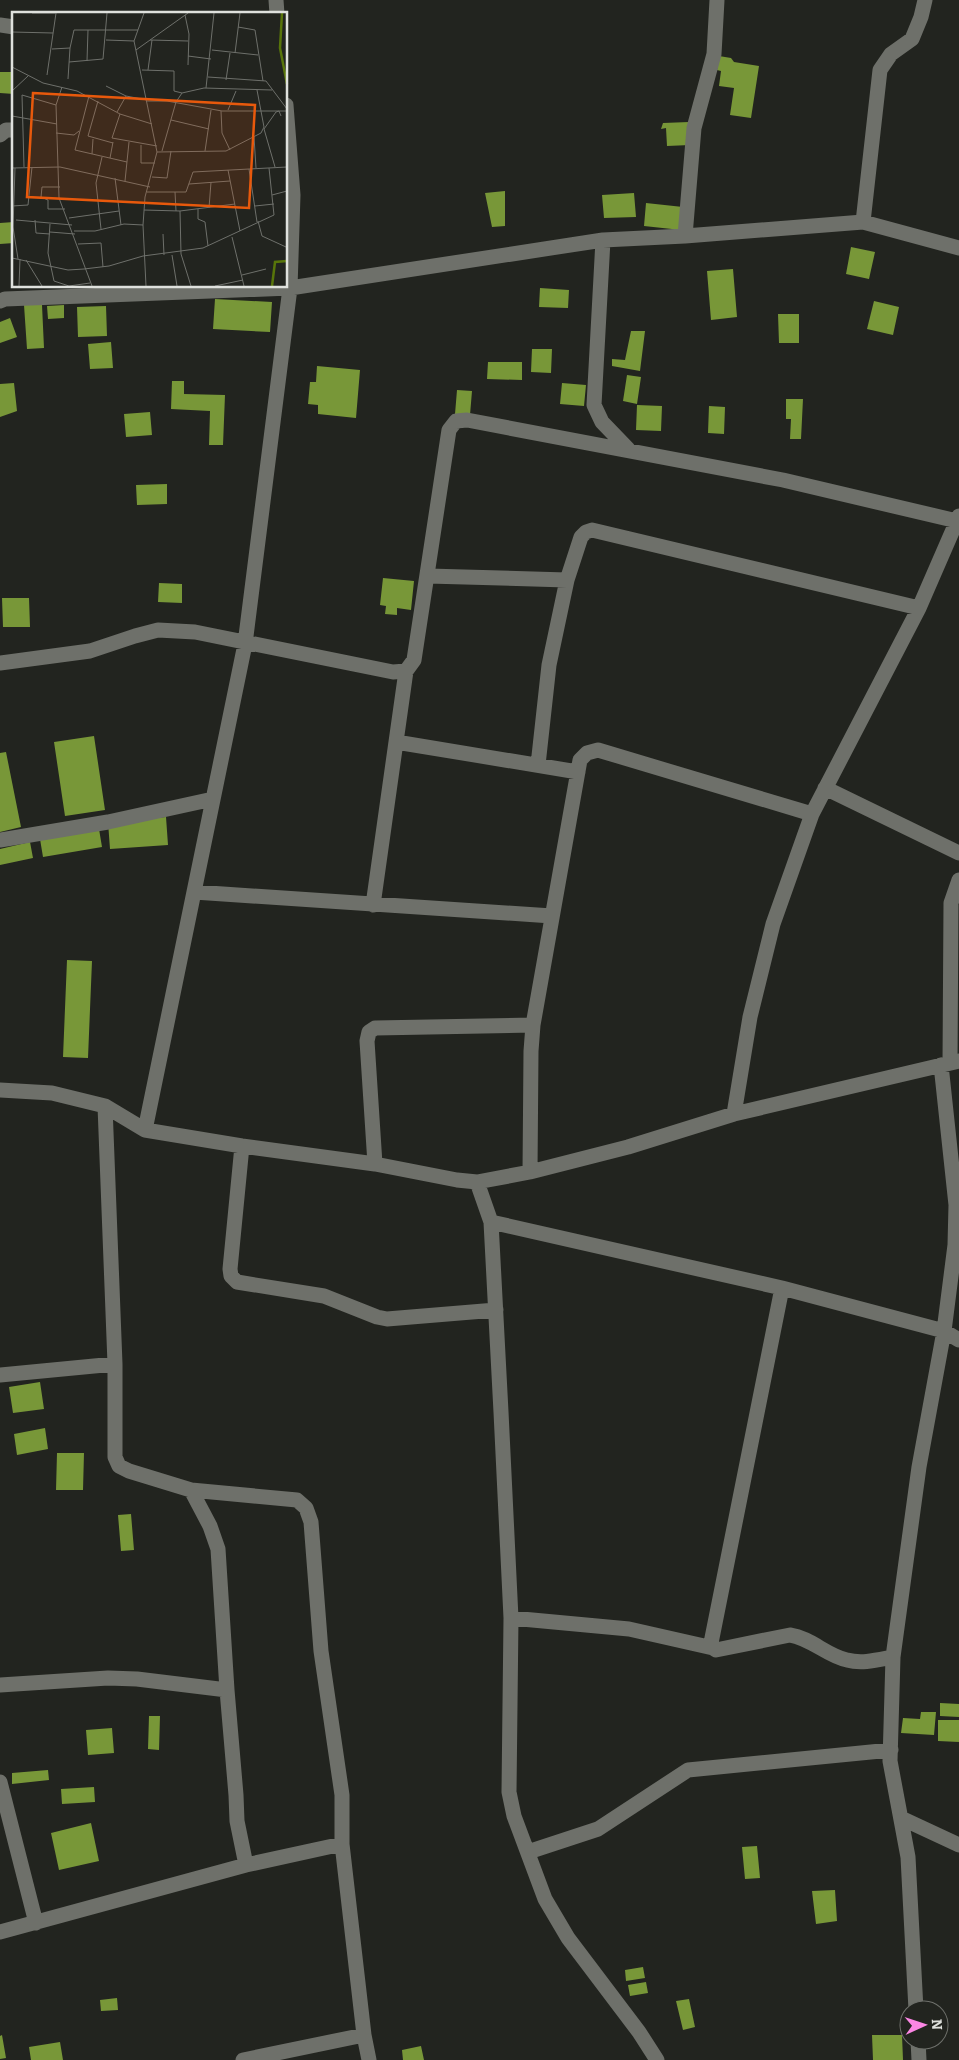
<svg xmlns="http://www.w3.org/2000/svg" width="959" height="2060" viewBox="0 0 959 2060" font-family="Bitter,serif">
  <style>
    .building { fill: #789738 }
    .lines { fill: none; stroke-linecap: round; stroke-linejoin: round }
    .minor { stroke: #6e706a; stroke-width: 15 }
    .inset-river { fill: none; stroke: #58750a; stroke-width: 2.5 }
    .inset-road { fill: none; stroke: #6e706b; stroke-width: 1 }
    .view { fill: #e8590c; fill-opacity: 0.15; stroke: #e8590c; stroke-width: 2.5 }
    .inset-edge { fill: none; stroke: #dfe1dd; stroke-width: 2.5 }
  </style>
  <rect width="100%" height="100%" fill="#22241f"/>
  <!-- building -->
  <path class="building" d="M 719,56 L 731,58 L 734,62 L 759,66 L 751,118 L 730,115 L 734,88 L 719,86 L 721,71 L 717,70 Z
    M 0,72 L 14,72 L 14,94 L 0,93 Z
    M 689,122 L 690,145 L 667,146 L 666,128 L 661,129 L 663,123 Z
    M 505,191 L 505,226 L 492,227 L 485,193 Z
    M 634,193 L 636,217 L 604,218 L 602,195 Z
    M 646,203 L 683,207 L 681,230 L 644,226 Z
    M 14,222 L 14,243 L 0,244 L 0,223 Z
    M 851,247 L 875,252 L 869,279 L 846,274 Z
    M 733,269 L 737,317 L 711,320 L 707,271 Z
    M 540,288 L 569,290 L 568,308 L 539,307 Z
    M 215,299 L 272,302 L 270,332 L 213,329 Z
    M 874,301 L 899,307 L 893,335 L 867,329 Z
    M 24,305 L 42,305 L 44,348 L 27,349 Z
    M 64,305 L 64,318 L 48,319 L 47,306 Z
    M 106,306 L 107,336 L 78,337 L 77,307 Z
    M 778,314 L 799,314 L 799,343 L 779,343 Z
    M 10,318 L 17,337 L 0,343 L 0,322 Z
    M 631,331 L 645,331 L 640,371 L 612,366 L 612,359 L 625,360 Z
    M 111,342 L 113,368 L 90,369 L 88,344 Z
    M 532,349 L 552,349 L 551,373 L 531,372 Z
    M 488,362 L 522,362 L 522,380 L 487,379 Z
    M 317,366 L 360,370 L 356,418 L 318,414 L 318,405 L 308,404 L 310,382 L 316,382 Z
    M 627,375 L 641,377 L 637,404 L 623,401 Z
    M 172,381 L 184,381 L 184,394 L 225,395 L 223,445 L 209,445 L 210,411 L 171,409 Z
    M 14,383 L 17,411 L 0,417 L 0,384 Z
    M 562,383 L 586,385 L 584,406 L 560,404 Z
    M 457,390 L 472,391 L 470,415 L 455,414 Z
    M 786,399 L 803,399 L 801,439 L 790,439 L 791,419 L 786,419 Z
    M 637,405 L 662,406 L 661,431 L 636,430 Z
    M 709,406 L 725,407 L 724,434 L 708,433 Z
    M 150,412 L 152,435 L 126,437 L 124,414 Z
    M 167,484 L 167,504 L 137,505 L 136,485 Z
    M 383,578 L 414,581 L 411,610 L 397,608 L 397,615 L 385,614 L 386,606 L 380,605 Z
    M 159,583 L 182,584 L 182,603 L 158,602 Z
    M 2,598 L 29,598 L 30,627 L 3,627 Z
    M 94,736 L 105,810 L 65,816 L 54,742 Z
    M 6,752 L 21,827 L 0,832 L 0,753 Z
    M 166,817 L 168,845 L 110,849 L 108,822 Z
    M 99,829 L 102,847 L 43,857 L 40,839 Z
    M 30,842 L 33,858 L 0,865 L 0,849 Z
    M 67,960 L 92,961 L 88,1058 L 63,1057 Z
    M 40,1382 L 44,1409 L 13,1413 L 9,1387 Z
    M 45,1428 L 48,1449 L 17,1455 L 14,1434 Z
    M 57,1453 L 84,1453 L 83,1490 L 56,1490 Z
    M 131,1514 L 134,1550 L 121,1551 L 118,1515 Z
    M 940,1703 L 959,1704 L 959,1717 L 940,1716 Z
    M 921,1712 L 936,1712 L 934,1735 L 901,1733 L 903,1718 L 920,1719 Z
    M 149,1716 L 160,1716 L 159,1750 L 148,1749 Z
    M 938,1720 L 959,1720 L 959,1742 L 938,1741 Z
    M 112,1728 L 114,1753 L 88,1755 L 86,1730 Z
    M 48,1770 L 49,1780 L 12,1784 L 12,1773 Z
    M 94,1787 L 95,1802 L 62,1804 L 61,1789 Z
    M 91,1823 L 99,1861 L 59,1870 L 51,1833 Z
    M 757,1846 L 760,1878 L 745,1879 L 742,1847 Z
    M 835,1890 L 837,1921 L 816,1924 L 812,1891 Z
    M 643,1967 L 645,1978 L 626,1981 L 625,1970 Z
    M 646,1982 L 648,1993 L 630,1996 L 628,1985 Z
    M 117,1998 L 118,2010 L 101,2011 L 100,2000 Z
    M 689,1999 L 695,2027 L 683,2030 L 676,2001 Z
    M 2,2035 L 6,2058 L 0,2059 L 0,2036 Z
    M 872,2035 L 902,2035 L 903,2060 L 873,2060 Z
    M 60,2042 L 63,2060 L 31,2060 L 29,2047 Z
    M 421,2046 L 424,2060 L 403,2060 L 402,2050 Z"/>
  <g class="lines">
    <!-- minor -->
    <path class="minor" d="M 276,0 L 277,14
      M 0,25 L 14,27
      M 0,135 L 6,130 L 14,130
      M 863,222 L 880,70 L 891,54 L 912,39 L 921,17 L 925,0
      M 685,236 L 694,128 L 714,54 L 717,0
      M 603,240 L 594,405 L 602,422 L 628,449
      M 0,301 L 5,299 L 290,288 L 603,240 L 685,236 L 863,222 L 959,248
      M 428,576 L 567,580
      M 0,663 L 90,651 L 135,636 L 158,630 L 195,632 L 393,672 L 406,671
      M 396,742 L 578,772
      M 538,765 L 549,665 L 567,580 L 581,537 L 586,532 L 592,530 L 919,608
      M 825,788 L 959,853
      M 0,840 L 108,822 L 213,799
      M 194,892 L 552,916
      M 373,905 L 406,671 L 414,660 L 449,430 L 456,421 L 467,420 L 783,480 L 957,521
      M 950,1063 L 951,903 L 959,880
      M 0,1090 L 52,1093 L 105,1106 L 145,1130 L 242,1146 L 375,1164 L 457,1180 L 477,1182 L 530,1172 L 628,1147 L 734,1114 L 959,1061
      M 105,1106 L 115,1364 L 115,1457 L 119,1466 L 129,1471 L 191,1490 L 297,1500 L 306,1508 L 311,1522 L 321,1651 L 342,1795 L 342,1844 L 364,2035 L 369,2060
      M 734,1114 L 750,1017 L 773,924 L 812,814 L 919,608 L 959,516
      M 145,1130 L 245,644 L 290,288 L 293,195 L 286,105
      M 242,1146 L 230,1269 L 231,1276 L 237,1282 L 324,1296 L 377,1317 L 387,1319 L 496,1310
      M 375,1164 L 367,1041 L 369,1032 L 375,1028 L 533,1025
      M 530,1172 L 531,1051 L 533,1025 L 580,760 L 587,753 L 598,750 L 812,814
      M 477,1182 L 491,1222 L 501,1412 L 511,1618 L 509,1792 L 514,1816 L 545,1899 L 568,1938 L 639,2032 L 657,2060
      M 491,1222 L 782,1288 L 944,1331 L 959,1340
      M 0,1375 L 115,1364
      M 191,1490 L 210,1526 L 218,1549 L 227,1690 L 236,1795 L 237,1821 L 246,1865
      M 511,1618 L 629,1629 L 713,1648 L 716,1650 L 790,1635 C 811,1638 827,1656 847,1660 C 862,1664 877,1660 893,1657
      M 713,1648 L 711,1643 L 782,1288
      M 0,1685 L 108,1678 L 137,1679 L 227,1690
      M 0,1782 L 36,1923
      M 901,1818 L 959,1845
      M 528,1852 L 598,1829 L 688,1770 L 891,1750
      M 0,1932 L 246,1865 L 342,1844
      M 916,2010 L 908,1857 L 890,1761 L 893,1657 L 919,1467 L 944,1331 L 955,1245 L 956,1205 L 941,1065
      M 918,2040 L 919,2060
      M 243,2060 L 364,2035"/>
  </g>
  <!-- overview -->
  <g transform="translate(12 12)">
    <rect width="275" height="275" fill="#22241f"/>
    <path class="inset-river" d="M 270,1 L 268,36 L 275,72M 260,274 L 263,250 L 275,249"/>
    <path class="inset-road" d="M 20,1 L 43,1M 132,1 L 122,29 L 145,140 L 133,185 L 131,213 L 134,274M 173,3 L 177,22 L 176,53M 226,15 L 243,18 L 251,69M 0,20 L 41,21M 94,28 L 122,29M 138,28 L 176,29M 40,37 L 58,36 L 62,18 L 126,18M 124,38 L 176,1M 200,38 L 246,43M 223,41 L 228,1M 176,44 L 199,47M 75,49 L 76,18M 57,50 L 91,47 L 95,1M 0,55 L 31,71 L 65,79 L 108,102 L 140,112M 130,58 L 162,59 L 162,79 L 170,81M 136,58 L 140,28M 35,63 L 44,1M 196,65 L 254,69 L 275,97M 56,67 L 58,36M 214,68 L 218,41M 94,74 L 114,84 L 105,100M 50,75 L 44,93 L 47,186 L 80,274M 194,76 L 202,1M 0,79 L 16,64M 77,84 L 63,138 L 115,150M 114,84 L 135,88M 86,89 L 76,124 L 101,131M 135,89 L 155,89 L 210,99 L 275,99M 216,98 L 224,79M 209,99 L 210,121 L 218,138M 108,102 L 100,126 L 145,134M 0,104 L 45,112M 159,108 L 197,117M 44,121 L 62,123 L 67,119M 242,125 L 244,156M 129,133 L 129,151 L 143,151M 150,139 L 164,90 L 170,81 L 192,76 L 260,78M 193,139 L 199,98M 145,140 L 214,139 L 249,121 L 252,115 L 245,78M 80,142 L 81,127M 98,146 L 101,130M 12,155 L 10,83 L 44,93M 263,155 L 252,117 L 264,100 L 267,99 L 269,104M 0,156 L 48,155 L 138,175M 3,156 L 1,215 L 6,247M 237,157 L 245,210M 216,158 L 228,219M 140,165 L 155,166 L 159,139M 103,166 L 109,213M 113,169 L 117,130M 177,172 L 218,169M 48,175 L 30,175 L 29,185 L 36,188 L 36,197 L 53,197M 135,180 L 174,180 L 181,160 L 275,155M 163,180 L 164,199M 260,183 L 275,179M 0,194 L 16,193 L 20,155M 243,194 L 262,192M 197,196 L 199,170M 186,197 L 186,207 L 193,210 L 196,234M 132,198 L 168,199 L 223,192M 168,199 L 169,242 L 179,274M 57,206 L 107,199M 4,208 L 60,213M 23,208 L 24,221 L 38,222M 246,209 L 250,224 L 274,235M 38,212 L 36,241 L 42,269 L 57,274 L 78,271M 89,217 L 84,171 L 90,145M 62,219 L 83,219 L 112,212 L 131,213M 38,220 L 63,222M 151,222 L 152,243M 220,225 L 232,274M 66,232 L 89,231 L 91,255M 160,243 L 165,274M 0,246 L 56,258 L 72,257 L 97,254 L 131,244 L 191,236 L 262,203 L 257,156M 14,248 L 30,274M 230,263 L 254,257M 7,274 L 8,247M 203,274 L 231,268"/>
    <path class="view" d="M 21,81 L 243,93 L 237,196 L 15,185 Z"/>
    <rect width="275" height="275" class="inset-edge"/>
  </g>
  <!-- north arrow -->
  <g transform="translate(924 2025) rotate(87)"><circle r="24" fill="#22241f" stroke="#6e706b"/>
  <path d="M0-4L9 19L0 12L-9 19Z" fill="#fb86e4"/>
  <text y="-8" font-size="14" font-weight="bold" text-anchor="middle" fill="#dfe1dd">N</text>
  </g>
</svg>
